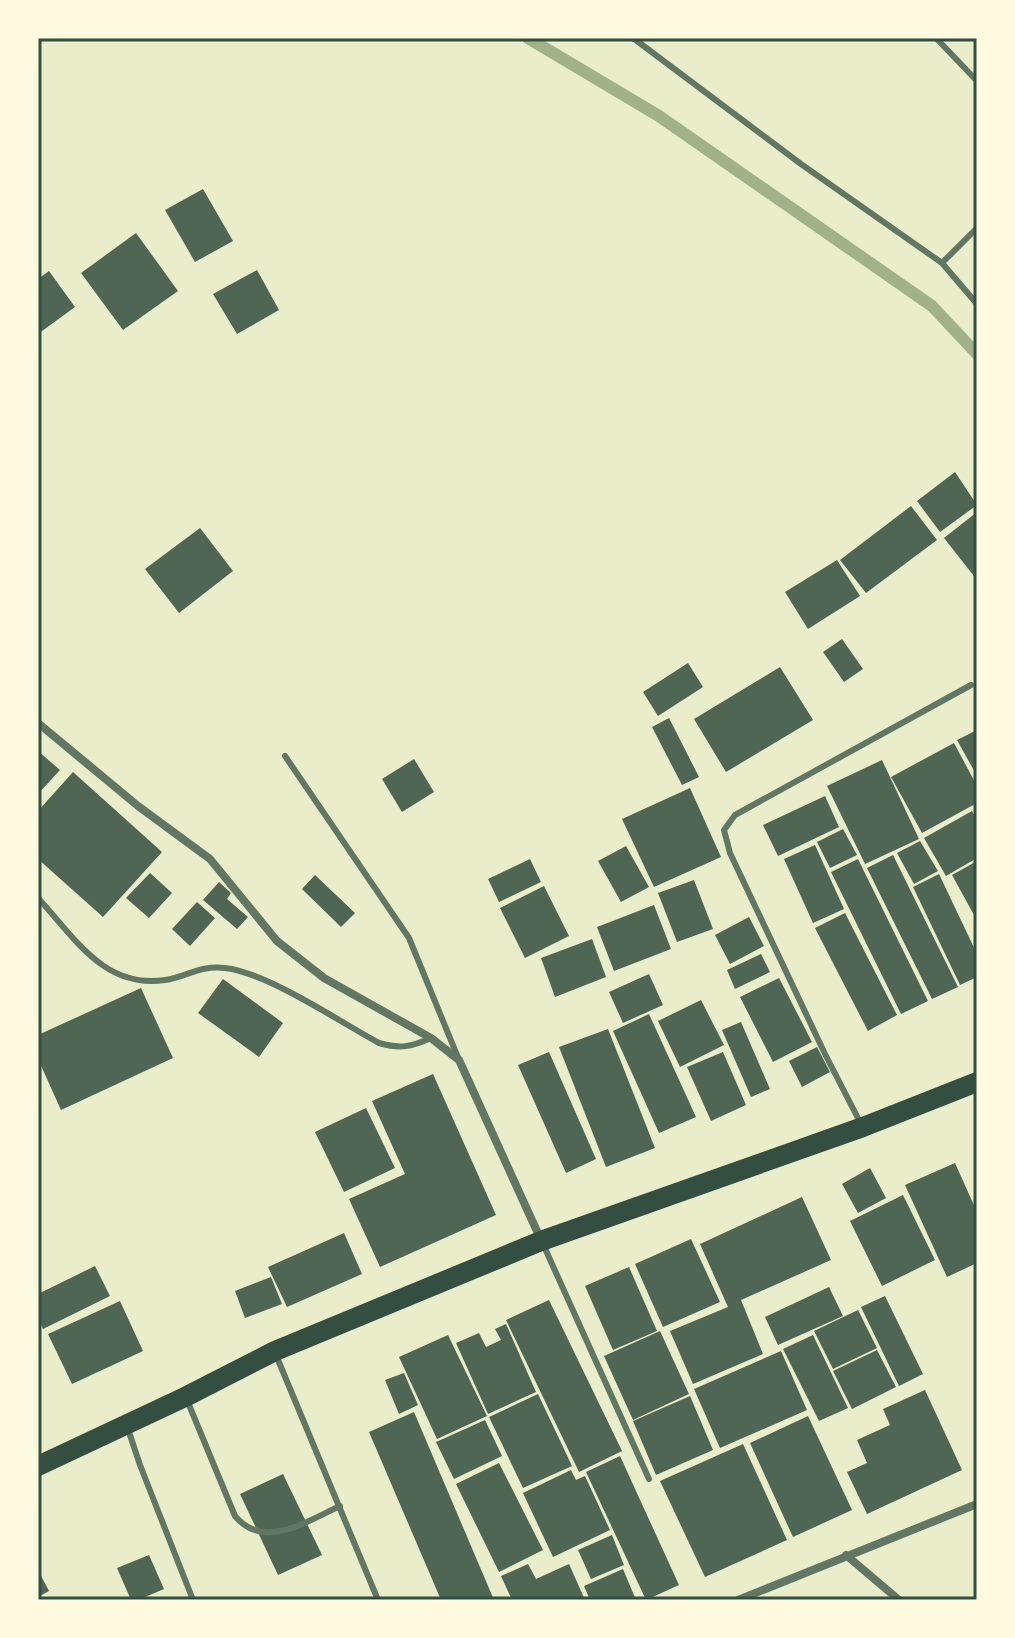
<svg xmlns="http://www.w3.org/2000/svg" width="1015" height="1638" viewBox="0 0 1015 1638" font-family="'PT Sans Narrow',sans-serif">
  <style>
    .lines { fill: none; stroke-linecap: round; stroke-linejoin: round }
    .stream { stroke: #a3b18a; stroke-width: 12 }
    .building { fill: #4f6655 }
    .service { stroke: #617663; stroke-width: 6 }
    .minor { stroke: #617663; stroke-width: 8 }
    .primary { stroke: #344e41; stroke-width: 20 }
    .neatline { fill: none; stroke: #344e41; stroke-width: 3 }
  </style>
  <rect width="100%" height="100%" fill="#e9edc9"/>
  <g class="lines">
    <!-- stream -->
    <path class="stream" d="M 528,38 L 659,116 L 932,306 L 977,354"/>
  </g>
  <!-- building -->
  <path class="building" d="M 203,189 L 233,241 L 195,262 L 165,210 Z
    M 136,233 L 178,291 L 123,330 L 81,273 Z
    M 257,270 L 279,310 L 237,334 L 213,294 Z
    M 49,271 L 75,307 L 38,334 L 38,279 Z
    M 955,472 L 977,505 L 940,532 L 917,501 Z
    M 911,506 L 937,540 L 866,593 L 840,560 Z
    M 977,512 L 977,580 L 944,538 Z
    M 200,528 L 233,571 L 179,613 L 145,569 Z
    M 837,560 L 860,596 L 808,629 L 785,592 Z
    M 842,639 L 863,669 L 844,682 L 823,652 Z
    M 688,663 L 703,687 L 658,716 L 643,692 Z
    M 780,667 L 813,720 L 726,772 L 694,719 Z
    M 669,718 L 699,777 L 682,785 L 652,727 Z
    M 977,730 L 977,776 L 957,740 Z
    M 954,743 L 977,786 L 977,803 L 922,833 L 891,777 Z
    M 38,751 L 60,770 L 38,794 Z
    M 414,759 L 434,792 L 402,812 L 382,779 Z
    M 882,760 L 919,839 L 865,864 L 827,786 Z
    M 73,772 L 162,852 L 103,917 L 38,859 L 38,811 Z
    M 690,788 L 721,857 L 654,887 L 622,819 Z
    M 825,796 L 839,827 L 778,856 L 763,825 Z
    M 972,811 L 977,820 L 977,858 L 946,876 L 924,838 Z
    M 843,829 L 857,855 L 830,868 L 817,842 Z
    M 920,841 L 938,871 L 914,884 L 897,853 Z
    M 815,845 L 844,909 L 813,923 L 784,859 Z
    M 626,846 L 649,887 L 621,902 L 598,861 Z
    M 893,855 L 958,987 L 932,999 L 867,868 Z
    M 530,859 L 541,882 L 499,902 L 488,879 Z
    M 858,859 L 928,1001 L 901,1014 L 831,872 Z
    M 977,861 L 977,913 L 974,915 L 952,875 Z
    M 150,873 L 172,893 L 149,918 L 126,898 Z
    M 939,874 L 977,954 L 977,977 L 960,985 L 913,887 Z
    M 315,875 L 355,913 L 341,927 L 302,889 Z
    M 694,880 L 713,929 L 677,942 L 658,893 Z
    M 219,882 L 231,893 L 227,899 L 248,917 L 237,929 L 203,900 Z
    M 544,886 L 569,936 L 525,958 L 500,908 Z
    M 197,902 L 215,918 L 190,946 L 172,929 Z
    M 654,905 L 671,949 L 614,971 L 597,927 Z
    M 845,913 L 897,1015 L 868,1031 L 815,928 Z
    M 749,917 L 764,946 L 730,964 L 715,935 Z
    M 592,939 L 606,977 L 555,997 L 541,958 Z
    M 761,954 L 770,972 L 735,989 L 727,970 Z
    M 649,974 L 663,1005 L 623,1023 L 609,992 Z
    M 779,978 L 812,1042 L 773,1062 L 740,997 Z
    M 223,979 L 283,1023 L 259,1057 L 198,1013 Z
    M 141,988 L 173,1058 L 61,1110 L 38,1059 L 38,1035 Z
    M 701,1000 L 724,1045 L 680,1067 L 658,1021 Z
    M 649,1014 L 696,1117 L 659,1133 L 613,1031 Z
    M 741,1022 L 770,1089 L 751,1097 L 722,1030 Z
    M 608,1029 L 655,1148 L 606,1167 L 559,1047 Z
    M 817,1047 L 830,1072 L 802,1087 L 789,1061 Z
    M 549,1052 L 596,1159 L 566,1173 L 518,1065 Z
    M 723,1052 L 746,1105 L 711,1121 L 687,1067 Z
    M 433,1074 L 496,1215 L 380,1267 L 349,1199 L 405,1174 L 372,1101 Z
    M 366,1108 L 395,1168 L 344,1192 L 315,1132 Z
    M 955,1163 L 977,1212 L 977,1263 L 947,1277 L 905,1185 Z
    M 870,1168 L 886,1198 L 858,1213 L 842,1184 Z
    M 903,1195 L 935,1260 L 882,1286 L 850,1221 Z
    M 802,1197 L 831,1260 L 741,1300 L 763,1354 L 693,1384 L 670,1331 L 728,1307 L 700,1244 Z
    M 344,1233 L 362,1274 L 287,1307 L 268,1267 Z
    M 691,1239 L 720,1302 L 663,1327 L 635,1264 Z
    M 95,1266 L 110,1296 L 43,1329 L 38,1318 L 38,1294 Z
    M 629,1267 L 657,1331 L 613,1350 L 585,1286 Z
    M 271,1277 L 282,1304 L 245,1318 L 235,1291 Z
    M 829,1287 L 843,1316 L 778,1345 L 765,1317 Z
    M 885,1296 L 923,1374 L 899,1386 L 861,1307 Z
    M 549,1300 L 622,1451 L 579,1472 L 506,1320 Z
    M 120,1301 L 143,1351 L 72,1384 L 48,1334 Z
    M 858,1310 L 877,1348 L 833,1369 L 814,1331 Z
    M 506,1324 L 536,1392 L 488,1414 L 456,1343 L 479,1333 L 486,1347 L 501,1340 L 495,1329 Z
    M 660,1331 L 689,1394 L 633,1420 L 604,1356 Z
    M 448,1335 L 487,1416 L 437,1439 L 399,1357 Z
    M 813,1335 L 848,1408 L 819,1421 L 783,1349 Z
    M 877,1350 L 896,1387 L 852,1409 L 833,1371 Z
    M 781,1351 L 807,1410 L 720,1448 L 694,1389 Z
    M 404,1373 L 418,1405 L 399,1414 L 385,1380 Z
    M 925,1390 L 962,1470 L 867,1514 L 847,1472 L 867,1463 L 857,1440 L 890,1425 L 883,1409 Z
    M 538,1394 L 572,1466 L 523,1488 L 489,1417 Z
    M 690,1396 L 713,1450 L 656,1475 L 633,1421 Z
    M 414,1412 L 494,1600 L 441,1600 L 369,1432 Z
    M 808,1416 L 852,1510 L 793,1537 L 750,1443 Z
    M 485,1420 L 502,1456 L 454,1479 L 436,1442 Z
    M 743,1444 L 787,1540 L 705,1577 L 660,1481 Z
    M 620,1456 L 679,1585 L 646,1600 L 586,1472 Z
    M 499,1463 L 543,1550 L 499,1572 L 456,1484 Z
    M 571,1470 L 576,1480 L 585,1476 L 610,1530 L 553,1557 L 523,1493 Z
    M 283,1474 L 322,1555 L 278,1575 L 240,1494 Z
    M 612,1535 L 624,1565 L 591,1579 L 578,1550 Z
    M 149,1555 L 164,1589 L 138,1600 L 131,1600 L 117,1568 Z
    M 528,1564 L 536,1579 L 569,1564 L 585,1600 L 512,1600 L 501,1576 Z
    M 623,1569 L 636,1600 L 590,1600 L 584,1586 Z
    M 38,1570 L 49,1591 L 38,1597 Z"/>
  <g class="lines">
    <!-- service -->
    <path class="service" d="M 633,38 L 801,164 L 942,263 L 977,304
      M 936,38 L 977,81
      M 942,263 L 977,228
      M 285,756 L 409,938 L 459,1060
      M 38,898 C 75,938 104,989 165,980 C 187,977 199,965 225,968 C 268,973 340,1022 379,1043 C 400,1049 411,1047 431,1038
      M 861,1124 L 825,1054 L 730,853 L 724,830 L 735,815 L 971,685
      M 543,1244 L 649,1479
      M 276,1355 L 378,1600
      M 187,1400 L 235,1516 C 264,1551 307,1521 340,1506
      M 127,1426 L 140,1465 L 193,1600"/>
    <!-- minor -->
    <path class="minor" d="M 38,723 L 138,806 L 210,859 L 277,941 L 324,978 L 431,1038 L 459,1060 L 541,1240
      M 846,1555 L 899,1600
      M 738,1600 L 977,1504"/>
    <!-- primary -->
    <path class="primary" d="M 38,1466 L 185,1397 L 275,1351 L 541,1241 L 863,1127 L 977,1082"/>
  </g>
  <!-- border -->
  <rect width="1015" height="1638" fill="none" stroke="#fefae0" stroke-width="80"/>
  <rect x="40" y="40" width="935" height="1558" class="neatline"/>
</svg>
